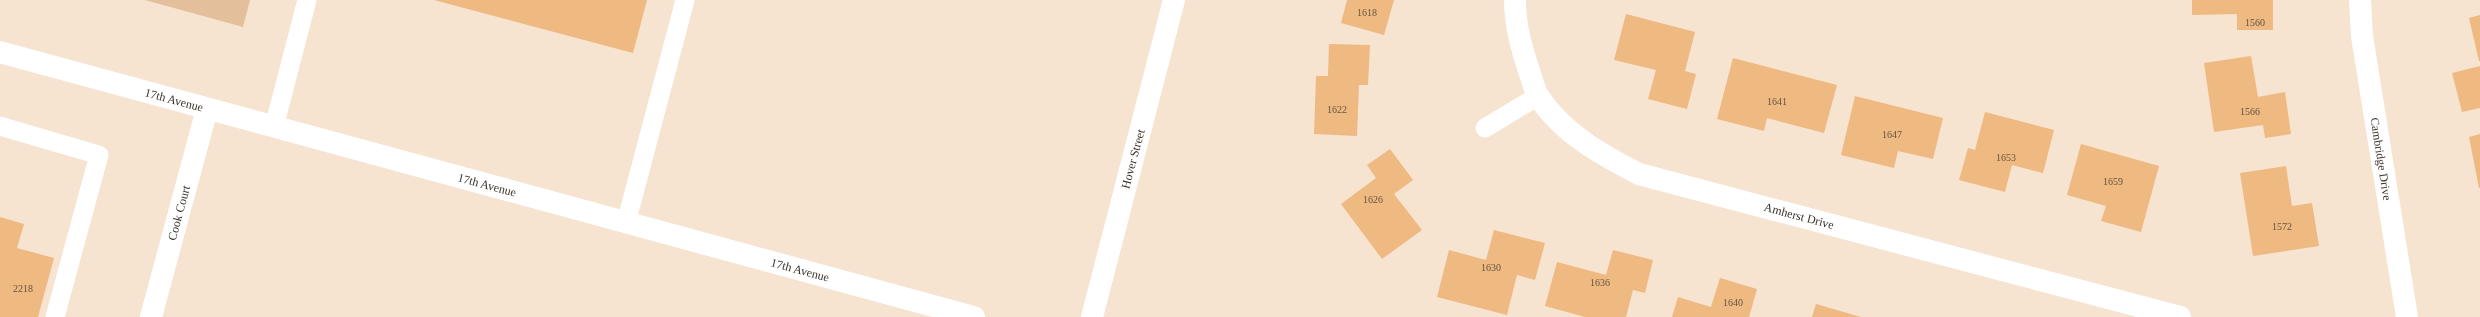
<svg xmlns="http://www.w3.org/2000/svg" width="2480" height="317" viewBox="0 0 2480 317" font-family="'Times New Roman',serif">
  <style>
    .green { fill: #e3bf9c }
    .building { fill: #efb982 }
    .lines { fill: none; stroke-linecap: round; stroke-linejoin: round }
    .service { stroke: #fff; stroke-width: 19 }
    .minor { stroke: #fff; stroke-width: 22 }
    .secondary { stroke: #fff; stroke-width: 22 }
    .labels { text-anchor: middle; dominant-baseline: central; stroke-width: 3.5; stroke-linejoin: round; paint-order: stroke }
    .number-label { font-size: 10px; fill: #665441 }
    .street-label { font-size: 12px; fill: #39322b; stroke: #fff }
  </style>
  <rect width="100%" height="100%" fill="#f6e3d0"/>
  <!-- green -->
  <path class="green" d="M 145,0 L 250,0 L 243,27 Z"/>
  <!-- building -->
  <path class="building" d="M 434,0 L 647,0 L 633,53 Z
    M 1347,0 L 1394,0 L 1384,35 L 1341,23 Z
    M 2192,0 L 2273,0 L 2273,30 L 2237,30 L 2237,14 L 2192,15 Z
    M 1626,14 L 1695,32 L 1685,71 L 1696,74 L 1687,109 L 1648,99 L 1656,70 L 1614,60 Z
    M 2480,15 L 2480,61 L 2479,61 L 2469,18 Z
    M 1329,44 L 1370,45 L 1368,85 L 1359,85 L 1357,136 L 1314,134 L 1316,76 L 1328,76 Z
    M 2251,56 L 2258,97 L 2285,92 L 2291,134 L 2265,138 L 2263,125 L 2214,132 L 2204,63 Z
    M 1733,58 L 1837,85 L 1824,133 L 1767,118 L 1764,131 L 1717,119 Z
    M 2480,66 L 2480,108 L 2462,112 L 2452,73 Z
    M 1855,96 L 1943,118 L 1933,159 L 1898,151 L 1894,168 L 1841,155 Z
    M 1985,112 L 2054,130 L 2043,173 L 2012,165 L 2005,192 L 1959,180 L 1968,148 L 1975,150 Z
    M 2480,134 L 2480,188 L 2479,188 L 2469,137 Z
    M 2081,144 L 2159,166 L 2141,232 L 2101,221 L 2106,206 L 2067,195 Z
    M 1390,149 L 1413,180 L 1394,194 L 1422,230 L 1382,259 L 1341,204 L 1376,178 L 1367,165 Z
    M 2286,166 L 2292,206 L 2312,203 L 2319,246 L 2253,256 L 2240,173 Z
    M 0,217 L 24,224 L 17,248 L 54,258 L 38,317 L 0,317 Z
    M 1494,230 L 1545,243 L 1535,280 L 1517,275 L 1507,315 L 1437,297 L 1449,250 L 1486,260 Z
    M 1613,250 L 1653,260 L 1645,293 L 1633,290 L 1626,317 L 1585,317 L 1545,306 L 1557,262 L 1606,275 Z
    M 1720,278 L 1757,289 L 1749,317 L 1672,317 L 1678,297 L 1711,307 Z
    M 1816,304 L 1861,317 L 1812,317 Z"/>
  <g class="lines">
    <!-- service -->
    <path class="service" d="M 0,126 L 99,155 L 55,317
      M 274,127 L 307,0
      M 1485,128 L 1538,96
      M 626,223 L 685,0"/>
    <!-- minor -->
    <path class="minor" d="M 1515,0 C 1515,27 1522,49 1530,74 C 1533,81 1534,91 1539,97 C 1562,133 1602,155 1639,174 L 2180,317
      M 2360,0 L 2362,36 L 2407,317
      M 151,317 L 207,109"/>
    <!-- secondary -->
    <path class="secondary" d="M 0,52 L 974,317
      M 1092,317 L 1174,0"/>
  </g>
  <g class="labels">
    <!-- number labels -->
    <g class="number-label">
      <text x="1367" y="12">1618</text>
      <text x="2255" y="22">1560</text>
      <text x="1777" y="101">1641</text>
      <text x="1337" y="109">1622</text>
      <text x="2250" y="111">1566</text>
      <text x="1892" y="134">1647</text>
      <text x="2006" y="157">1653</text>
      <text x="2113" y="181">1659</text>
      <text x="1373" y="199">1626</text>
      <text x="2282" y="226">1572</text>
      <text x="1491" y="267">1630</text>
      <text x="1600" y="282">1636</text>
      <text x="23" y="288">2218</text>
      <text x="1733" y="302">1640</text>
    </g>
    <!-- street labels -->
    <g class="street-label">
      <text transform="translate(174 100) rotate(15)">17th Avenue</text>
      <text transform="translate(1133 159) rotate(-75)">Hover Street</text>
      <text transform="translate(2381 159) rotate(81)">Cambridge Drive</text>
      <text transform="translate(487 185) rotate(15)">17th Avenue</text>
      <text transform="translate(179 213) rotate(-75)">Cook Court</text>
      <text transform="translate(1799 216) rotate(15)">Amherst Drive</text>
      <text transform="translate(800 270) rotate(15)">17th Avenue</text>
    </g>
  </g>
</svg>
